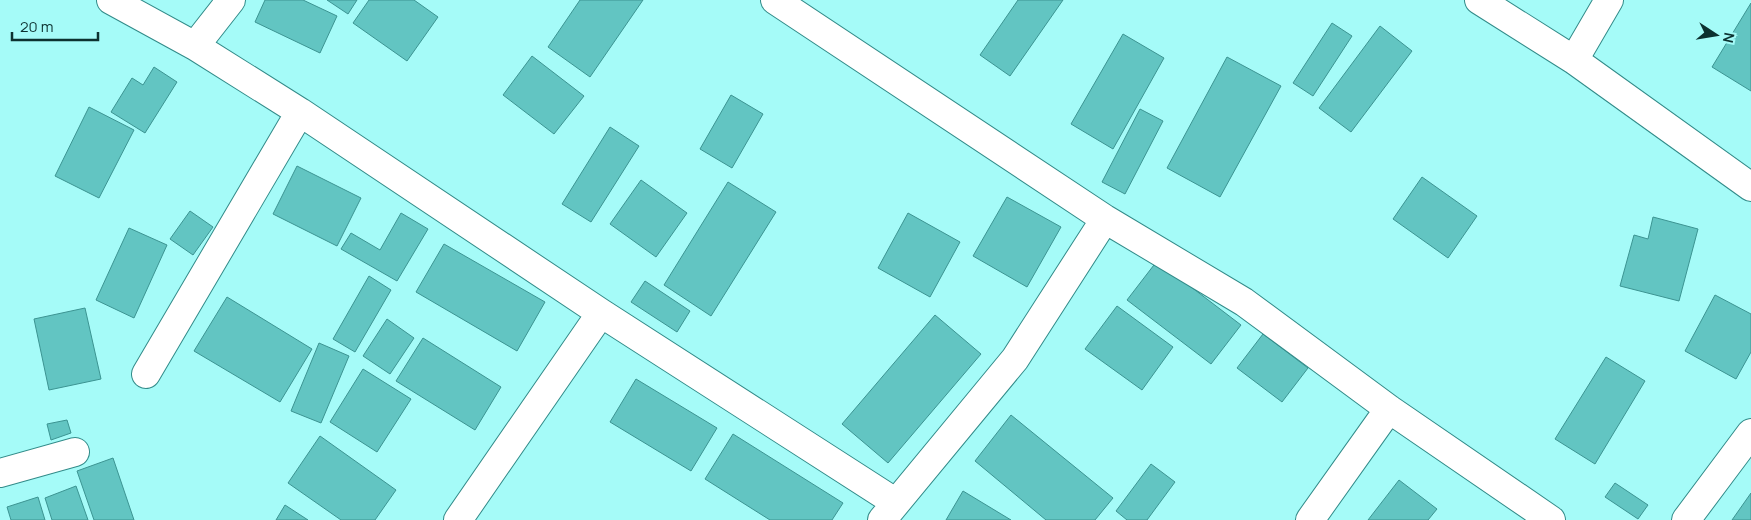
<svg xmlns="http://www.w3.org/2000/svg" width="1751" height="520" viewBox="0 0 1751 520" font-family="Manrope,sans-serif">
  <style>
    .building { fill: #62c5c2; stroke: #3c9492 }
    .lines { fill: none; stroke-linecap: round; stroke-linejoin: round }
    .minor-casing { stroke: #328b89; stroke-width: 30 }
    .minor { stroke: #fff; stroke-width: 28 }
  </style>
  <rect width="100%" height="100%" fill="#a5fbf8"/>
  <!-- building -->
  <path class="building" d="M 265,0 L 303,0 L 337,16 L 320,53 L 255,22 Z
    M 327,0 L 357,0 L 348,14 Z
    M 369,0 L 414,0 L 438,17 L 407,61 L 353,23 Z
    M 580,0 L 643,0 L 590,77 L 548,47 Z
    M 1018,0 L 1063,0 L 1010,76 L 980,55 Z
    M 1751,3 L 1751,91 L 1712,67 Z
    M 1332,23 L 1352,36 L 1313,96 L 1293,83 Z
    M 1380,26 L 1412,51 L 1351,132 L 1319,108 Z
    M 1123,34 L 1164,58 L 1113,149 L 1071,124 Z
    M 532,56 L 584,96 L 554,134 L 503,95 Z
    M 1227,57 L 1281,86 L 1220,197 L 1167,168 Z
    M 154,67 L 177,82 L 145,133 L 111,112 L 132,78 L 143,85 Z
    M 731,95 L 763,114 L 732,168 L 700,149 Z
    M 89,107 L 134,130 L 99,198 L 55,176 Z
    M 1140,109 L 1163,121 L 1125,194 L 1102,182 Z
    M 610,127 L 639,146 L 591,222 L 562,204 Z
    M 297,166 L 361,198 L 337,246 L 273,214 Z
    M 1422,177 L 1477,216 L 1448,258 L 1393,219 Z
    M 641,180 L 687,213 L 656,257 L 610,224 Z
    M 728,182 L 776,212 L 711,316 L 664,285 Z
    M 1007,197 L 1061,227 L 1027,287 L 973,256 Z
    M 190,211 L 213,227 L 193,255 L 170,239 Z
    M 401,213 L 428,229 L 397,281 L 341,249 L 351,233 L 380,250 Z
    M 908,213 L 960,242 L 930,297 L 878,268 Z
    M 1653,217 L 1698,229 L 1679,301 L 1620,286 L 1634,235 L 1648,239 Z
    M 129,228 L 167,245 L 134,318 L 96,300 Z
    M 444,244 L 545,302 L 517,351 L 416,292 Z
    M 1157,261 L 1241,325 L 1211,364 L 1127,300 Z
    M 369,276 L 391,290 L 355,352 L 333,339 Z
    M 645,281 L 690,311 L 677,332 L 631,302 Z
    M 1715,295 L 1751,314 L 1751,352 L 1736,379 L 1685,351 Z
    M 227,297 L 312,349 L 280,402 L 194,351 Z
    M 1117,306 L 1173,347 L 1142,390 L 1085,349 Z
    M 85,308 L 101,379 L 49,390 L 34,319 Z
    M 935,315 L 981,354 L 888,463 L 842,424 Z
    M 387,319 L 414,338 L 390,374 L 363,356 Z
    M 1263,334 L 1308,368 L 1282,402 L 1237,368 Z
    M 423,338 L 501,387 L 475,430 L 396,381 Z
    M 319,343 L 349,356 L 321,423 L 291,411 Z
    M 1606,357 L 1645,381 L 1595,464 L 1555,439 Z
    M 363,369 L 411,399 L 377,452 L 330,422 Z
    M 636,379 L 717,428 L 691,471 L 610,422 Z
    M 1011,415 L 1113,498 L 1095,520 L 1046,520 L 975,461 Z
    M 67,420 L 71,433 L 51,440 L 47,424 Z
    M 733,434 L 843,503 L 832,520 L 770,520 L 705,479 Z
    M 320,436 L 396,490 L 375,520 L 341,520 L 288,483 Z
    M 113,458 L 134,520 L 94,520 L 77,471 Z
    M 1151,464 L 1175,482 L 1147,520 L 1127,520 L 1116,511 Z
    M 1399,480 L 1437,509 L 1428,520 L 1368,520 Z
    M 1615,483 L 1648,505 L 1638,519 L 1605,497 Z
    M 76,486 L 88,520 L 52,520 L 45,498 Z
    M 963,491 L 1011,520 L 946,520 Z
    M 1751,493 L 1751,520 L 1732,520 Z
    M 38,497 L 45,520 L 11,520 L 7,507 Z
    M 285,505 L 308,520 L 276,520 Z"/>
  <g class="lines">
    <defs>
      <path id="minor" d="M 111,0 L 195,46 L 300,112 L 601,313 L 895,502
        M 775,0 L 1105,219 L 1244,302 L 1389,409 L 1551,520
        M 1479,0 L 1574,60 L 1751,187
        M 195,46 L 231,0
        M 1574,60 L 1609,0
        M 146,374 L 300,112
        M 0,473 L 75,452
        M 458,520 L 601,313
        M 882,520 L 1015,359 L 1105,219
        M 1310,520 L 1389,409
        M 1686,520 L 1751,433"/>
    </defs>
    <!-- minor casing -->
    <use href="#minor" class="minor-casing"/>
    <!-- minor -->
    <use href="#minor" class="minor"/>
  </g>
  <!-- north arrow -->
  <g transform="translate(1716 35) rotate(102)" stroke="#a5fbf8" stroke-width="4" paint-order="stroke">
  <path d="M0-4L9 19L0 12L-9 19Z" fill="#0c3130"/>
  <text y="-8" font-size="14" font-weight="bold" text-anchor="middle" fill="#0c3130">N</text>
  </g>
  <!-- scale -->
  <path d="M12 32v8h86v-8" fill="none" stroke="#0c3130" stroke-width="2.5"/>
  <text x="20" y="32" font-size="15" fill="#0c3130" stroke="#a5fbf8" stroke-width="4" paint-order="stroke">20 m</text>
</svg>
